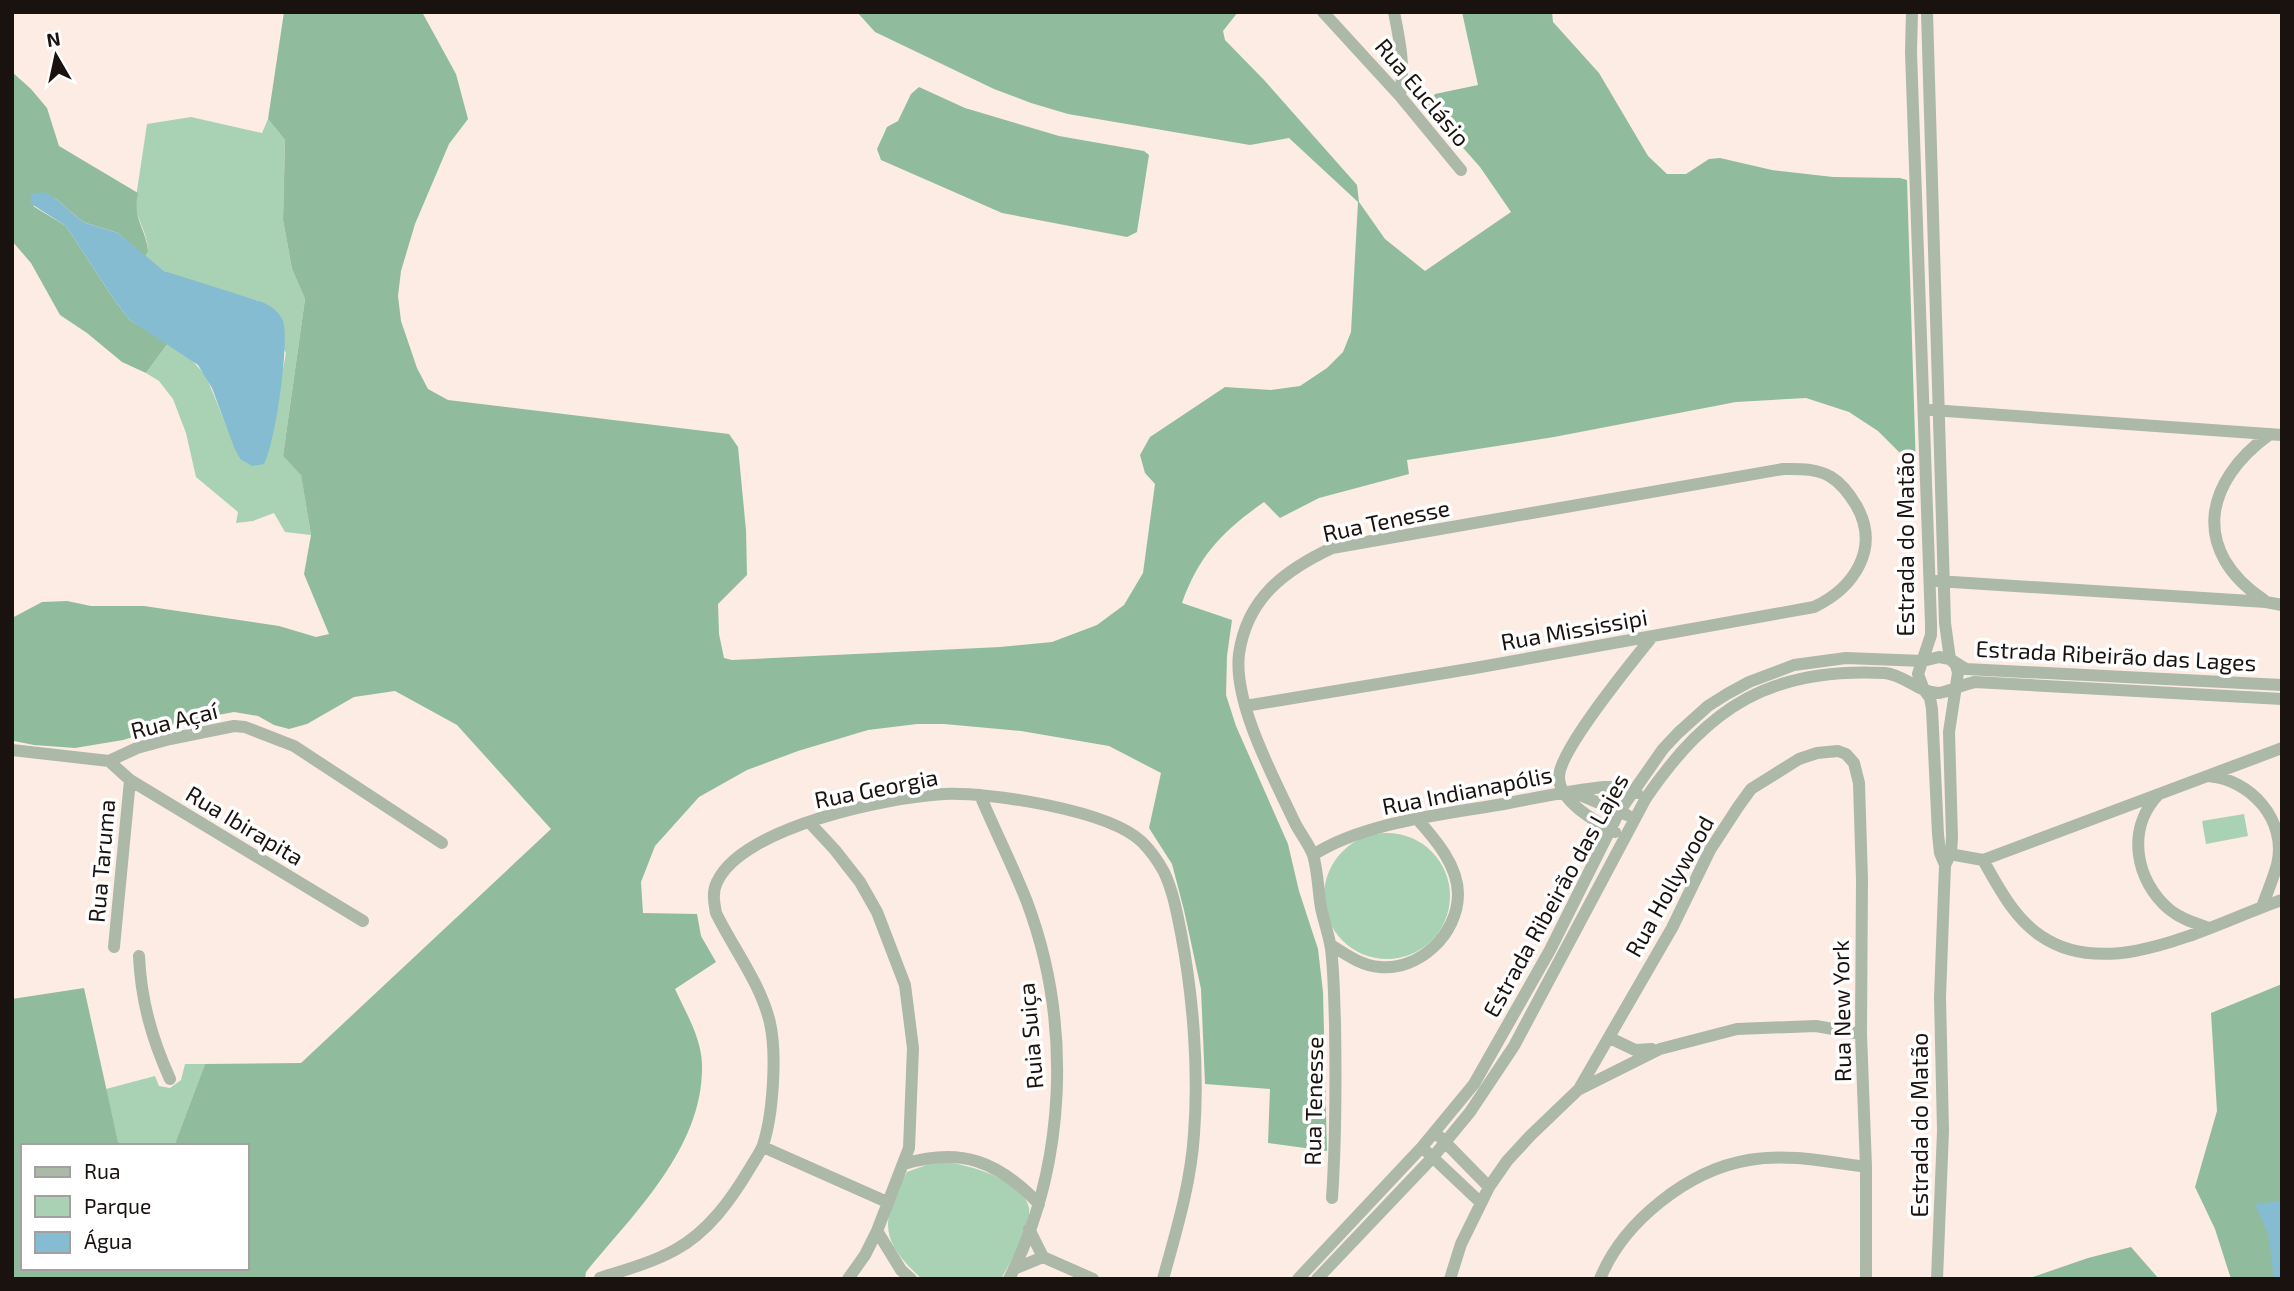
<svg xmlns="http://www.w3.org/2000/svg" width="2294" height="1291" viewBox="0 0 2294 1291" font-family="'Exo 2',sans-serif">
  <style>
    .green { fill: #a9d1b4 }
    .forest { fill: #90bc9d }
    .water { fill: #86bcd2 }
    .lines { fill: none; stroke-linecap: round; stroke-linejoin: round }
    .minor { stroke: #acb9a8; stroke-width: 12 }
    .labels { text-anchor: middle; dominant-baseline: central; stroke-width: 7; stroke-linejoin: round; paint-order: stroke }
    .street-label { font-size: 23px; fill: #19120f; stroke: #fff }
  </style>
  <rect width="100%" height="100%" fill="#fcece4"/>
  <!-- green -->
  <path class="green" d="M 191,117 L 262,133 L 268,119 L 285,140 L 283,220 L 292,269 L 305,299 L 283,456 L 301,474 L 311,535 L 285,532 L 274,513 L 253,521 L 236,523 L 238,512 L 196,477 L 186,433 L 173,399 L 159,381 L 146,373 L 168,343 L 189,357 L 206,376 L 240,459 L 278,395 L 286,353 L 259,301 L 176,276 L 164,271 L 145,257 C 154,243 137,222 135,204 L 147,124 Z
    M 2244,814 L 2248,836 L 2206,844 L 2202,821 Z
    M1324 896a63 63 0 1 1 126 0a63 63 0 1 1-126 0Z
    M 185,1064 L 205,1064 L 174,1146 L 119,1146 L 106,1089 L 155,1076 L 159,1086 L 170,1088 L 181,1080 Z
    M 946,1162 C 969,1165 1024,1180 1029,1208 C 1032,1226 1010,1263 1001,1279 L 922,1279 C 879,1240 880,1221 907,1172 L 929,1164 Z"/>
  <!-- forest -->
  <path class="forest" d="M 284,12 L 422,12 L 456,74 L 468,119 L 449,144 L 415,224 L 401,271 L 398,296 L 401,321 L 417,368 L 428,389 L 448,400 L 729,434 L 738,447 L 746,530 L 747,575 L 718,604 L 719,634 L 724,658 L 732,660 L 1000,647 L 1052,642 L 1097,625 L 1124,605 L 1143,573 L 1155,484 L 1145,473 L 1140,455 L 1150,437 L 1225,387 L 1271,390 L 1300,386 L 1327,368 L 1343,352 L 1351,332 L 1358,202 L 1289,138 L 1250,145 L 1068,114 L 1031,103 L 994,89 L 875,32 L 857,12 L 1238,12 L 1223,31 L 1225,40 L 1265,81 L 1357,185 L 1359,202 L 1385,239 L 1425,271 L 1511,212 L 1480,167 L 1427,107 L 1435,94 L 1478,85 L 1462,12 L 1552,12 L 1553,22 L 1599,73 L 1648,156 L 1667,174 L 1686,174 L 1709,159 L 1720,158 L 1772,170 L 1833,177 L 1900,178 L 1907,180 L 1916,469 L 1878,431 L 1849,412 L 1806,398 L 1736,402 L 1554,437 L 1407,460 L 1409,474 L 1319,498 L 1280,518 L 1264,502 C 1223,531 1199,555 1182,603 L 1232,620 L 1227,656 L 1226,695 L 1236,726 L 1288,844 L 1299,891 L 1318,949 L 1323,992 L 1327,1151 L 1268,1143 L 1270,1089 L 1205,1084 L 1201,989 L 1184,910 L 1172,864 L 1149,828 L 1161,773 L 1109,746 L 1021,731 L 944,724 L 917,724 L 868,730 L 798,751 L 747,770 L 699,797 L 655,846 L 641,882 L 643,913 L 697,914 L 701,936 L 716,962 L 675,989 C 686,1013 701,1037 702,1064 C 704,1147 635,1212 586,1272 L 585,1279 L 12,1279 L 12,999 L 84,988 L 119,1146 L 23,1146 L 23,1268 L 247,1268 L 247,1146 L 174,1146 L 205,1064 L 301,1063 L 551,829 L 457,725 L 395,691 L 354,697 L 307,724 L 289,729 L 274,725 L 258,716 L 234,712 L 186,721 L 123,740 L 75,748 L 34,745 L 14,741 L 12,738 L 12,618 L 42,602 L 67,601 L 91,606 L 144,606 L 279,626 L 316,637 L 329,634 L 304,574 L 311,535 L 301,475 L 283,456 L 305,299 L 292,269 L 283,220 L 285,140 L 268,119 Z
    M 12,72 L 31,89 L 47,108 L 59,146 L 138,193 C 132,219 146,228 148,251 L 145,257 L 118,233 L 83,222 L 55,198 L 33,206 L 66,226 L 115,301 L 130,320 L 168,343 L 146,373 L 122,362 L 87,333 L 60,315 L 31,263 L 12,241 Z
    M 919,87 L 965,108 L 1059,136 L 1144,151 L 1149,155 L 1137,232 L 1127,237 L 1002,213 L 881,160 L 877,149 L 887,127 L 898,121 L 911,94 Z
    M 2282,984 L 2282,1279 L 2231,1279 L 2215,1229 L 2195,1187 L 2217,1111 L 2211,1013 Z
    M 2131,1247 L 2159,1279 L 2027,1279 L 2088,1258 Z"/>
  <!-- water -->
  <path class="water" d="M 44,192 L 55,198 L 83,222 L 118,233 L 164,271 L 259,301 C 270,305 278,310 283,321 C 290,341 275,446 264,464 L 252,466 L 240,459 L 234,447 L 212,388 L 198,365 L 130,320 L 115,301 L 66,226 L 30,203 L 32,194 Z
    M 2282,1201 L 2282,1279 L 2274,1279 L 2268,1233 L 2255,1204 Z"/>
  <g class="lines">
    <!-- minor -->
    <path class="minor" d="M 1323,12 L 1400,96 L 1461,170
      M 1394,12 C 1400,42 1405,66 1400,96
      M 1912,12 L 1911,52 L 1931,624 L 1931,635 L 1918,674 L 1924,690 L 1930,698 L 1932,709 L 1938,834 L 1940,853 L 1945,865 L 1940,997 L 1943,1131 L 1937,1279
      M 1927,12 L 1945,623 L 1950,659 L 1956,665 L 1958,673 L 1949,732 L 1952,837 L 1951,853 L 1945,865
      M 1932,410 L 2282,435
      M 1937,581 L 2266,602 L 2282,605
      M 2264,600 C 2191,551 2203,482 2270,434
      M 1245,706 L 1475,668 L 1814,607 C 1854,588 1881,548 1856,505 C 1850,495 1841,483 1831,477 C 1816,468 1799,469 1783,469 L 1332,548 C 1285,570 1247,598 1239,654 C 1233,703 1274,778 1295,823 C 1300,833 1309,844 1313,855 C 1318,871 1318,891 1321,908 C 1324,922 1329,935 1331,949 C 1334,973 1334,998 1335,1023 C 1336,1082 1336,1139 1332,1198
      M 2282,748 L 1983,860 C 1999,888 2014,918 2041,936 C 2111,984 2213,923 2282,900
      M 12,750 L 109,761 L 137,748 L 170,739 L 234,726 L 245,727 L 294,746 L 442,843
      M 109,761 L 130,780 L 363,921
      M 2208,776 C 2250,779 2288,820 2277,865 C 2273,879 2267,893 2262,907
      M 1573,792 L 1627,815
      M 980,795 C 995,831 1013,866 1027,902 C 1072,1022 1067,1165 1009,1279
      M 2158,795 C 2126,829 2135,881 2170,910 C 2181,919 2195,923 2209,928
      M 809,822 L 835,850 L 860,882 L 877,912 L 905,985 L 913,1048 L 909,1148 L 877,1231 L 865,1255 L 848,1279
      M 1615,832 C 1597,822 1559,802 1559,777 C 1559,750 1633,661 1652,637
      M 1944,853 L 1983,860
      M 1313,855 C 1366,821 1448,814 1509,803 C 1541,797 1572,790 1604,787 L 1621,787 L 1637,793
      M 1331,945 C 1345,954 1362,966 1380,967 C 1419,971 1458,934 1458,894 C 1458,866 1436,840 1418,820
      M 114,947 L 130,780
      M 139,956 C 141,1001 152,1039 170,1079
      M 1610,1038 L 1635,1050 L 1652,1049
      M 1580,1089 L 1660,1049 L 1737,1029 L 1816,1026 L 1861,1034
      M 1440,1137 L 1489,1187
      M 763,1147 L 887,1202
      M 1427,1152 L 1480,1202
      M 904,1164 C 961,1147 998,1161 1039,1204
      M 1029,1229 L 1043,1257
      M 877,1231 L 901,1270 L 911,1279
      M 1043,1257 L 1093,1279
      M 1014,1269 L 1043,1257
      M 600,1278 C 625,1270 651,1263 675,1250 C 708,1232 731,1200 750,1168 C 754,1161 760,1153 763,1145 C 773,1115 777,1054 770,1023 C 761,984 733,948 716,913 C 714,902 712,892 717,882 C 742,827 888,797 944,794 C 990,792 1109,810 1142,842 C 1151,851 1158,861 1164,872 C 1173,891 1177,913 1181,933 C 1193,996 1199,1070 1194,1134 C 1191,1183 1176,1232 1163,1279
      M 1298,1279 L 1422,1147 L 1474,1084 L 1550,950 L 1619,812 L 1663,749 L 1678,733 L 1708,706 L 1727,694 L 1749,682 L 1794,665 L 1846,658 L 1923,661 L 1939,657 L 1950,659 L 1966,669 L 2282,685
      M 1317,1279 L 1433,1157 L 1470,1112 L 1514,1046 L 1646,798 C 1709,706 1771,667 1885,673 C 1905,675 1919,693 1939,693 C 1948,692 1964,684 1975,682 L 2282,699
      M 1450,1279 L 1461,1244 L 1489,1187 L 1507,1161 L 1530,1136 L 1579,1089 L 1672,928 L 1710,850 L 1738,807 L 1751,789 L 1799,759 L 1817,753 L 1838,751 L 1846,754 L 1854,763 L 1859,783 L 1862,880 L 1861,1034 L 1866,1167 L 1866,1279
      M 1600,1279 C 1623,1222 1688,1170 1749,1160 C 1787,1153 1828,1162 1866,1167"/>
  </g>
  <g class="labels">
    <!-- street labels -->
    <g class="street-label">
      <text transform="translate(1423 92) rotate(50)">Rua Euclásio</text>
      <text transform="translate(1386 520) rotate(-12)">Rua Tenesse</text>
      <text transform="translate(1905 544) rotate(-90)">Estrada do Matão</text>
      <text transform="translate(1574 629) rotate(-10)">Rua Mississipi</text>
      <text transform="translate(2116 655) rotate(3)">Estrada Ribeirão das Lages</text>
      <text transform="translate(174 720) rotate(-14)">Rua Açaí</text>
      <text transform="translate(876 788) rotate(-11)">Rua Georgia</text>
      <text transform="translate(1467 790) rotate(-11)">Rua Indianapólis</text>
      <text transform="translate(245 825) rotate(31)">Rua Ibirapita</text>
      <text transform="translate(101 861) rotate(-85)">Rua Taruma</text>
      <text transform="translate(1669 886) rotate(-61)">Rua Hollywood</text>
      <text transform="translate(1555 895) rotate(-61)">Estrada Ribeirão das Lajes</text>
      <text transform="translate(1841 1011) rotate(-91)">Rua New York</text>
      <text transform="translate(1030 1036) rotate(-95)">Ruia Suiça</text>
      <text transform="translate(1313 1101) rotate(-89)">Rua Tenesse</text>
      <text transform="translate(1919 1125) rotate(-90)">Estrada do Matão</text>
    </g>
  </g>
  <!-- border -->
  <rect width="2294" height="1291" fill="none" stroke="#19120f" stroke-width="28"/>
  <!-- legend -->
  <rect x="21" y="1144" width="228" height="126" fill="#ffffff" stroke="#a3a09f" stroke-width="2"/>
  <rect x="35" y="1167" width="35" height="10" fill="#acb9a8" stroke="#a3a09f" stroke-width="2"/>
  <text x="84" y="1179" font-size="21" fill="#19120f">Rua</text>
  <rect x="35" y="1196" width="35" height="21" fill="#a9d1b4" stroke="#a3a09f" stroke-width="2"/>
  <text x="84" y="1214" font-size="21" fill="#19120f">Parque</text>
  <rect x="35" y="1232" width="35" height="21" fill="#86bcd2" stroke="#a3a09f" stroke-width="2"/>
  <text x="84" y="1249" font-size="21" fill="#19120f">Água</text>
  <!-- north arrow -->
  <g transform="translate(56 56) rotate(351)" stroke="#ffffff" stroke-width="5" paint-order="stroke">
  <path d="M0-5L12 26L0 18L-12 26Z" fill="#19120f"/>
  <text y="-10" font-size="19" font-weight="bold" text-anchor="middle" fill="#19120f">N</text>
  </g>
</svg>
